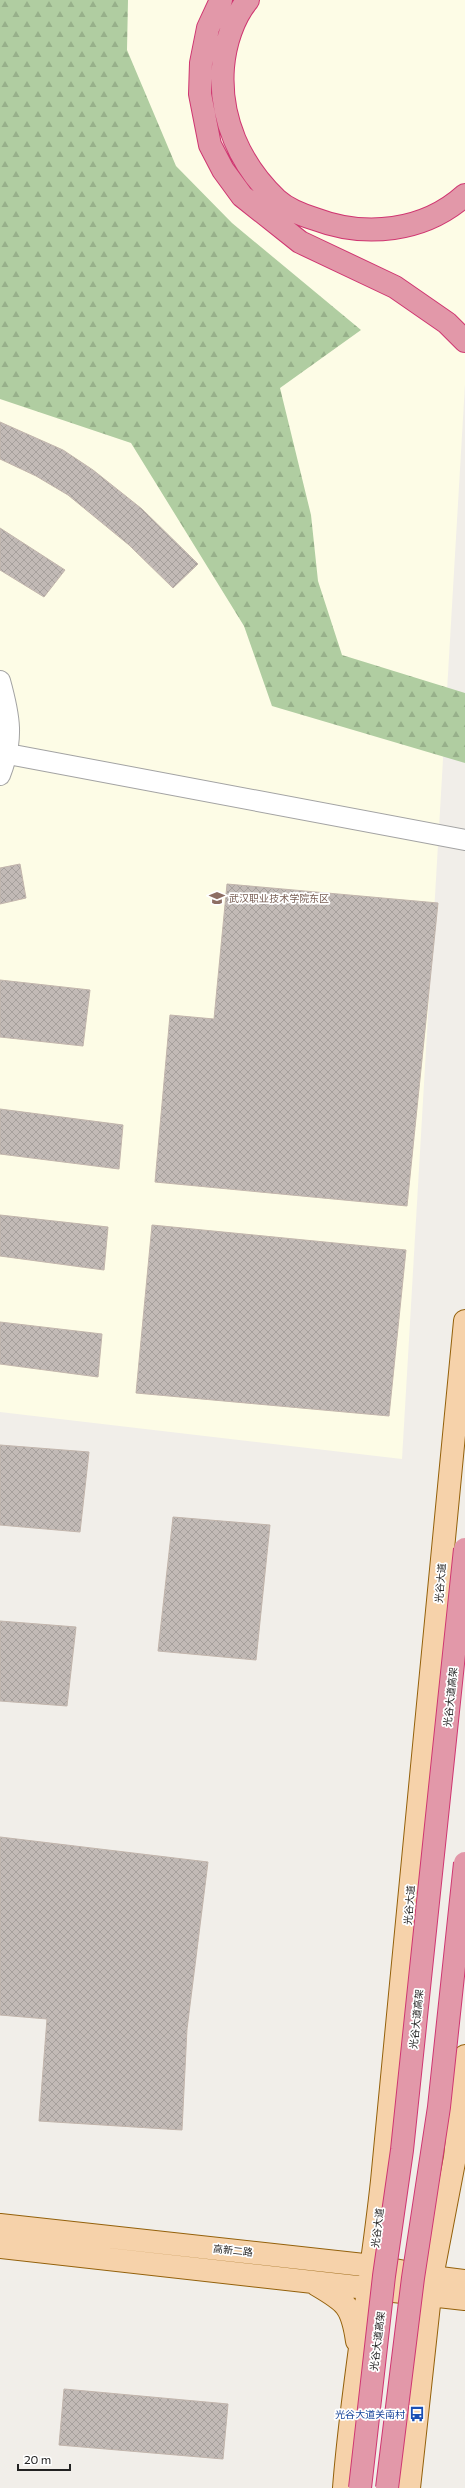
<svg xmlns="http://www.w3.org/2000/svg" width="465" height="2488" viewBox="0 0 465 2488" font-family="Commissioner,'Noto Sans SC',sans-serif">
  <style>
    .education { fill: #fdfce6 }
    .forest { fill: url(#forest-firs) }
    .building { fill: url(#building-cross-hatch); stroke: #c2b5ac }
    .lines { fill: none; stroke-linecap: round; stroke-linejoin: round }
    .minor-casing { stroke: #a3a3a3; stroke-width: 22 }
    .major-casing { stroke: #94610b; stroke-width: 24 }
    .highway-casing { stroke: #cf3671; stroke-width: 24 }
    .minor { stroke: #fff; stroke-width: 20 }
    .major { stroke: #f6d2aa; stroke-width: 22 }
    .highway { stroke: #e298a9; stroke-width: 22 }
    .highway-bridge-casing { stroke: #cf3671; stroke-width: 24; stroke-linecap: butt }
    .highway-bridge { stroke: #e298a9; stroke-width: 22 }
    .labels { text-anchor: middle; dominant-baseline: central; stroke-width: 3.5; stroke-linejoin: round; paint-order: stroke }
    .education-label { font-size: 10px; fill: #785e54; stroke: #fff; text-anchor: start }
    .street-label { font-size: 10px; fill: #222; stroke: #fff }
    .transit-label { font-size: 10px; fill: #164399; stroke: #fff; text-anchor: end }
  </style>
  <defs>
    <pattern id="forest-firs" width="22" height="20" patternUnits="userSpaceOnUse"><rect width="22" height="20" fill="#b0cda1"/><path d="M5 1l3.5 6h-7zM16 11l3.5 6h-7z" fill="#97b08a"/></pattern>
    <pattern id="building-cross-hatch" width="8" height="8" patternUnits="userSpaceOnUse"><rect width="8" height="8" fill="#c2bab6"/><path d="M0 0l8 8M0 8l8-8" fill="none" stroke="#a6a09c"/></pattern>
  </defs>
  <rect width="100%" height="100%" fill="#f1eee9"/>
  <!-- education -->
  <path class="education" d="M 0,0 L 465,0 L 465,384 L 402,1459 L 0,1412 Z"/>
  <!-- forest -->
  <path class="forest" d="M 0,0 L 128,0 L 127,50 L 176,166 L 232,223 L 361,330 L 280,388 L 311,515 L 318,581 L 342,655 L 465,693 L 465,763 L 272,706 L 244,626 L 131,443 L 0,399 Z"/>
  <!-- building -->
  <path class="building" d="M 0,422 L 63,450 L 93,470 L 142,509 L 198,564 L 173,588 L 129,545 L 68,495 L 36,476 L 0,459 Z
    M 0,528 L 65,570 L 44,597 L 0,570 Z
    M 20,864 L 26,898 L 0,904 L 0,868 Z
    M 227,884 L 438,903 L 407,1206 L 155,1182 L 170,1015 L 214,1019 Z
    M 0,980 L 90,990 L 83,1046 L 0,1037 Z
    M 0,1109 L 123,1125 L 119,1169 L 0,1154 Z
    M 0,1215 L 108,1227 L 104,1270 L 0,1256 Z
    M 152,1225 L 406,1250 L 389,1416 L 136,1393 Z
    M 0,1322 L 102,1334 L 98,1377 L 0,1364 Z
    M 0,1445 L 89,1452 L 80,1532 L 0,1525 Z
    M 173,1517 L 270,1525 L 256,1660 L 158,1651 Z
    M 0,1621 L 76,1627 L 67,1706 L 0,1701 Z
    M 0,1837 L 208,1862 L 187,2029 L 182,2130 L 39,2121 L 47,2019 L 0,2015 Z
    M 64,2389 L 228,2404 L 223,2459 L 59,2445 Z"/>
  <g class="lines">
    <defs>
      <path id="minor" d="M 0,681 C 10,717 14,739 0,775
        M 8,754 L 465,840"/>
      <path id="major" d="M 0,2225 L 373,2266 L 432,2277 L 465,2281
        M 0,2247 L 465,2299
        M 317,2285 C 346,2302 352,2306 357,2341
        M 344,2488 C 352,2385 371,2283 382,2181 L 465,1321
        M 409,2488 L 432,2277 L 455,2157 L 465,2056"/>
      <path id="highway" d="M 221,0 L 208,28 L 201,63 L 200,94 L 210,145 L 223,170 L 242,196 L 300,242 L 395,287 L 447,323 L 465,341
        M 248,0 C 233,18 225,44 223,67 C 219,118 240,165 277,200 C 287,209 302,215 315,219 C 365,238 424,232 465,195"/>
    </defs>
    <!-- minor casing -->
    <use href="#minor" class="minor-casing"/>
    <!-- major casing -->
    <use href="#major" class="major-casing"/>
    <!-- highway casing -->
    <use href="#highway" class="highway-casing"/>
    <!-- minor -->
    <use href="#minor" class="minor"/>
    <!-- major -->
    <use href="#major" class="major"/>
    <!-- highway -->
    <use href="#highway" class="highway"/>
    <defs>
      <path id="highway-bridge" d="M 360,2488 L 384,2276 L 402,2150 L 465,1549
        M 387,2488 L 413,2278 L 439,2107 L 465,1863"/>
    </defs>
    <!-- highway-bridge casing -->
    <use href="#highway-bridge" class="highway-bridge-casing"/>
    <!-- highway-bridge -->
    <use href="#highway-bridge" class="highway-bridge"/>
  </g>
  <!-- icons -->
  <defs>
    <symbol id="university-bare" viewBox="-9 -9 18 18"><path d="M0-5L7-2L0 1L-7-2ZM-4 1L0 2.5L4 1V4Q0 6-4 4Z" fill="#8d6e63" stroke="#fff" stroke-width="2.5" paint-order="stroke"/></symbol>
    <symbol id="bus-bare" viewBox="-9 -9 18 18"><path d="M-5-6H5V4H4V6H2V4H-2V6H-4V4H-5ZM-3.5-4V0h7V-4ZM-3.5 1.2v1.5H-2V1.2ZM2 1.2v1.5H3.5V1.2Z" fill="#1a4fb4" stroke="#fff" stroke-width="2.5" paint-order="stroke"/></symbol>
  </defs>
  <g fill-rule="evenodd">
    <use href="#university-bare" x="206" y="887" width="22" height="22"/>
    <use href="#bus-bare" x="406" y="2403" width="22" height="22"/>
  </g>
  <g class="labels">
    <!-- education labels -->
    <g class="education-label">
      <text x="229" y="898">武汉职业技术学院东区</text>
    </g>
    <!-- street labels -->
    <g class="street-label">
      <text transform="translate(440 1583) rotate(-85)">光谷大道</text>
      <text transform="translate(450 1697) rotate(-84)">光谷大道高架</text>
      <text transform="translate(409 1905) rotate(-85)">光谷大道</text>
      <text transform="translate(416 2019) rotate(-84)">光谷大道高架</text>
      <text transform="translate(377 2228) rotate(-83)">光谷大道</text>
      <text transform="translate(233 2250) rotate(6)">高新二路</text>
      <text transform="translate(377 2341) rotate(-83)">光谷大道高架</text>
    </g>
    <!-- transit labels -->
    <g class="transit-label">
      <text x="405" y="2414">光谷大道关南村</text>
    </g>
  </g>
  <!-- scale -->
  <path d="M18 2464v6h52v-6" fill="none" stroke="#222222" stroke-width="2"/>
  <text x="24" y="2464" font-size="12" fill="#222222" stroke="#ffffff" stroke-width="3" paint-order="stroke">20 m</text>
</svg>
